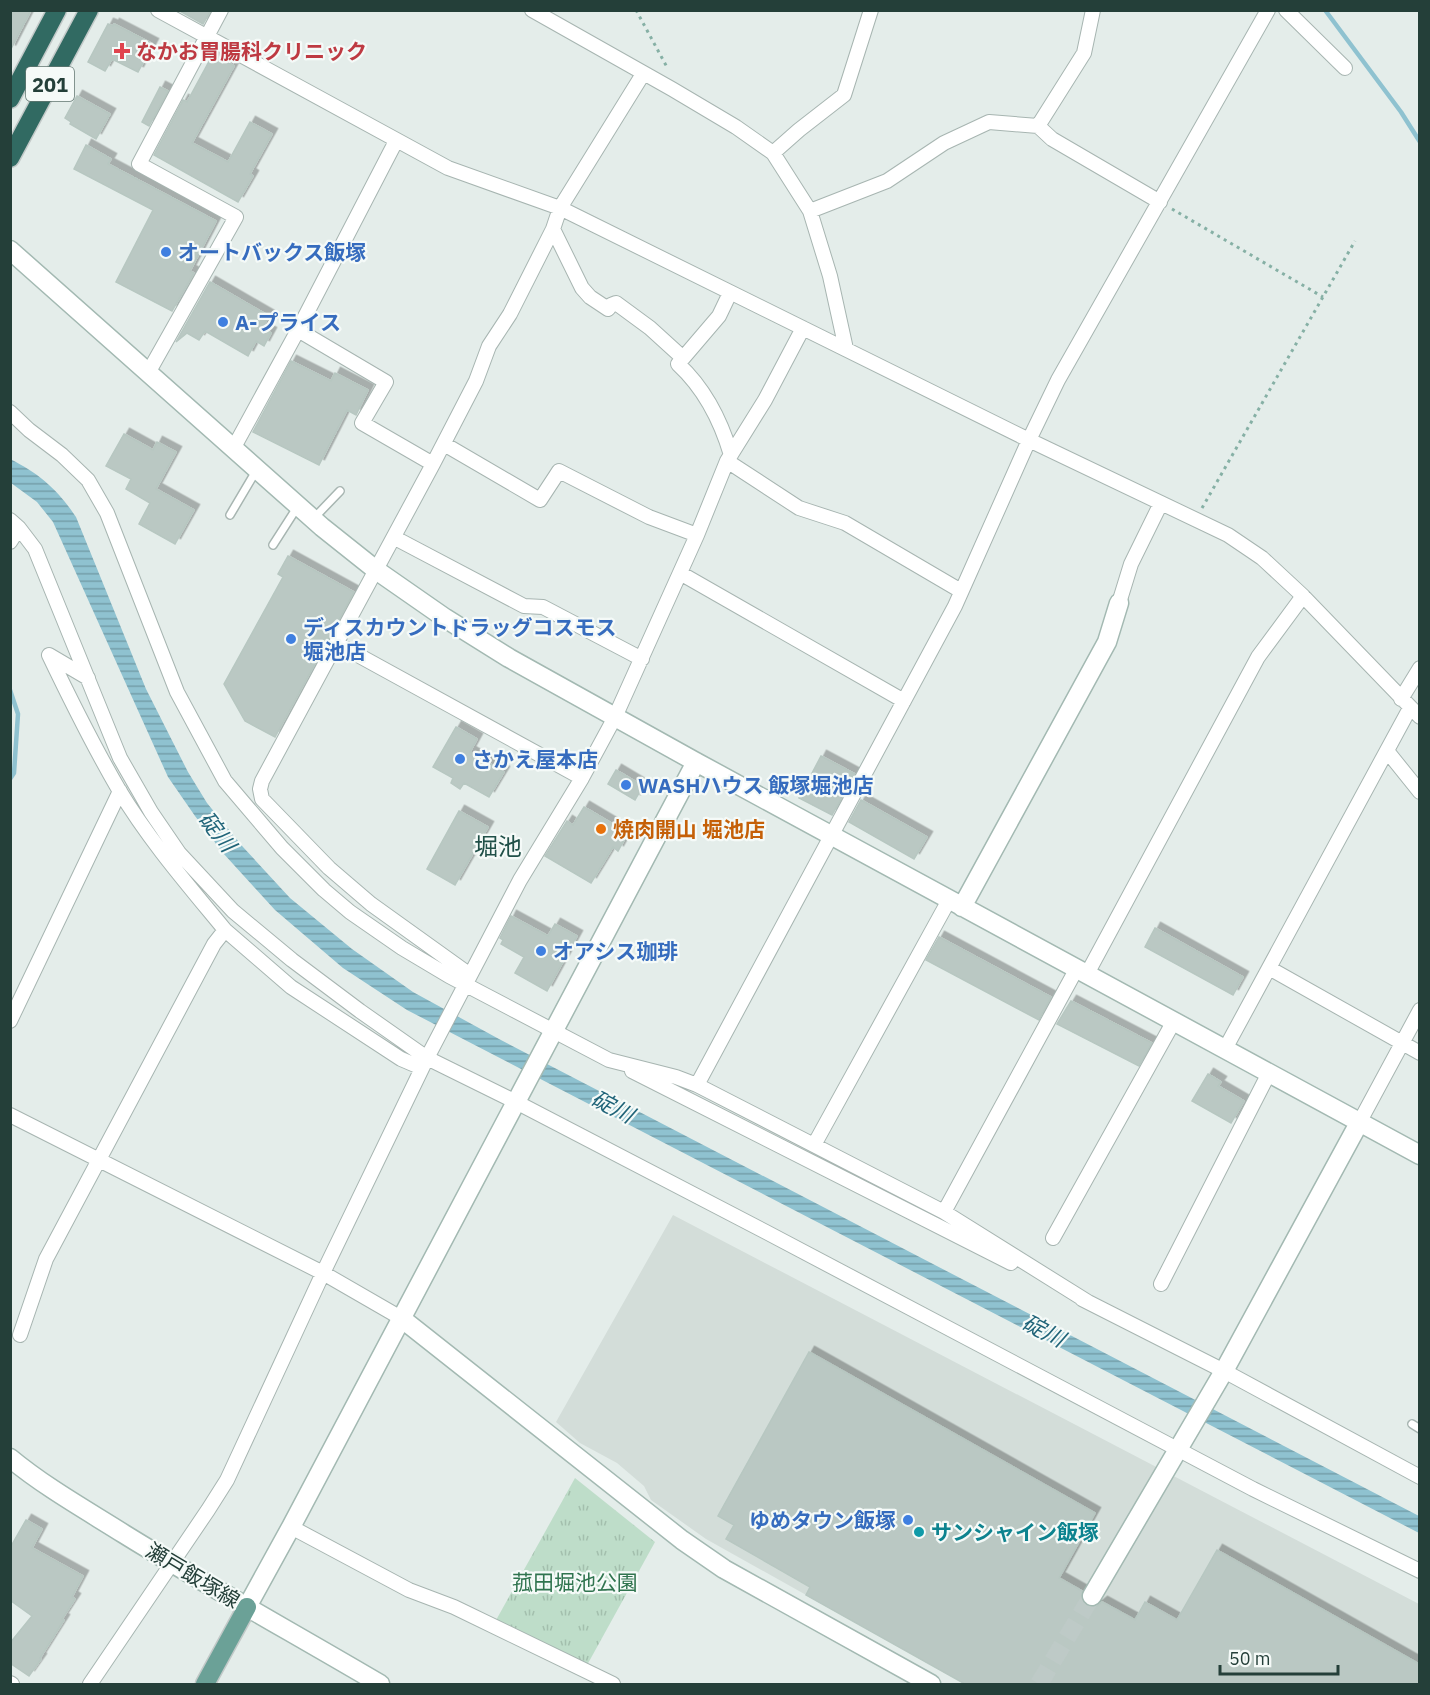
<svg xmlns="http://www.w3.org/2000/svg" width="1430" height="1695" viewBox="0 0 1430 1695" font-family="'IBM Plex Sans','Noto Sans JP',sans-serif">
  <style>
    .built { fill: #d3ddd9 }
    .park { fill: url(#park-tufts) }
    .water { fill: url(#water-rules) }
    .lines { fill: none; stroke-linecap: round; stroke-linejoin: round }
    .stream { stroke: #8fc2d0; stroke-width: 4.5 }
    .building { fill: #bac8c3; stroke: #b7c7c1; stroke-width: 1.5; filter: url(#shadow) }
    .secondary-tunnel { stroke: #becac7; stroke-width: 18; stroke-dasharray: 18 9; stroke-linecap: butt }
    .lane-casing { stroke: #a7b5b1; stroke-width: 10 }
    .street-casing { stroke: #a7b5b1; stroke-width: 16 }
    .secondary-casing { stroke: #a3b9b2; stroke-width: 21 }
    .primary-casing { stroke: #c2c9c8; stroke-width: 21 }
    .highway-casing { stroke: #c2c9c8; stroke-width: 21 }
    .path { stroke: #86b0a5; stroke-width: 3; stroke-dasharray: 3 4.5; stroke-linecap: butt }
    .lane { stroke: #fff; stroke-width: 7 }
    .street { stroke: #fff; stroke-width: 14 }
    .secondary { stroke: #fff; stroke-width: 18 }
    .primary { stroke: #6ba197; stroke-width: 18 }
    .highway { stroke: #316a62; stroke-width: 18 }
    .health-dot { fill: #e0444e; stroke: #f5faf8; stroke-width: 2 }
    .shop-dot { fill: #3f7fe0; stroke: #f5faf8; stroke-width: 2 }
    .food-dot { fill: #e8710a; stroke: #f5faf8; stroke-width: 2 }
    .culture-dot { fill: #0f9aa8; stroke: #f5faf8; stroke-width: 2 }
    .labels { text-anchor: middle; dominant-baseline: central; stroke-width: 4.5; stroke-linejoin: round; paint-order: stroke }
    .shield { fill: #f5faf8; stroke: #637772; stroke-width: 1.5 }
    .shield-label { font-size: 20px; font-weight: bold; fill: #243f39 }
    .health-label { font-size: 21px; font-weight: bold; fill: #be3a42; stroke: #f5faf8; text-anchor: start }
    .shop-label { font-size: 21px; font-weight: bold; fill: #366cbe; stroke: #f5faf8; text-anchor: start }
    .food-label { font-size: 21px; font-weight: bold; fill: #c56008; stroke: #f5faf8; text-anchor: start }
    .culture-label { font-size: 21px; font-weight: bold; fill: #0d838f; stroke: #f5faf8; text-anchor: start }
    .street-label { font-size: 21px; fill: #243f39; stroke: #f5faf8 }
    .park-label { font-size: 21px; fill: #30744f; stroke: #f5faf8 }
    .water-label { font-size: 22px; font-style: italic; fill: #206479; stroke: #f5faf8 }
    .quarter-label { font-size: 24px; fill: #205048; stroke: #f5faf8 }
  </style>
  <defs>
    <pattern id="park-tufts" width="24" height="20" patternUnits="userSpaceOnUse" patternTransform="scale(1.5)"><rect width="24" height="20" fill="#beddc9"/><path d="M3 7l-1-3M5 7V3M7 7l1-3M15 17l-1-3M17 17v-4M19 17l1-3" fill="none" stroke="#a3bfad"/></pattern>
    <pattern id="water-rules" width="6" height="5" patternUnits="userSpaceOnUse" patternTransform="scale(1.5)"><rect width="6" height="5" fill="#8fc2d0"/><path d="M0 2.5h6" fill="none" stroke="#759faa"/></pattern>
    <filter id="shadow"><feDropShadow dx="5.5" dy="-5.5" stdDeviation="0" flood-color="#0004"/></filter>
  </defs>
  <rect width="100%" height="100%" fill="#e4edea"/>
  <!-- built -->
  <path class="built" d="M 673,1215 L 1419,1604 L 1419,1684 L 965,1684 L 706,1539 L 651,1500 L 644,1486 L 617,1463 L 580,1443 L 556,1422 Z"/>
  <!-- park -->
  <path class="park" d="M 575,1478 L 655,1542 L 586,1667 L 495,1622 Z"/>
  <!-- water -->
  <path class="water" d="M 10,459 C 40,474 58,490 76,517 L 146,689 L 188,772 L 207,803 L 243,847 L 290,898 L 352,949 L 413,992 L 499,1039 L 1419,1516 L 1419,1533 L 407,1010 L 343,968 L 275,910 L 223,853 L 195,816 L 168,777 L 53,522 L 37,502 L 11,483 Z"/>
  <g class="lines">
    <!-- stream -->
    <path class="stream" d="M 1325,10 L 1401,112 L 1420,142
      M 10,690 L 18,714 L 14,773 L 10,779"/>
  </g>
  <!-- building -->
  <path class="building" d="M 10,10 L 31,10 L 10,51 Z
    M 178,10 L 211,10 L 203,24 Z
    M 108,24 L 113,26 L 114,24 L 153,44 L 138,72 L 112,59 L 105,71 L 88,62 Z
    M 213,54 L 234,66 L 192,143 L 228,162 L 250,122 L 272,134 L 250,174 L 253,176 L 238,202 L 154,155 L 183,100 L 187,102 Z
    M 160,87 L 168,91 L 149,126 L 142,122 Z
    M 77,96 L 110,114 L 96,139 L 70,124 L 71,122 L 65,118 Z
    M 86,145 L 111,159 L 108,164 L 216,221 L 190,271 L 194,273 L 172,311 L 116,282 L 153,210 L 74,169 Z
    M 210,282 L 269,316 L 262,328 L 271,333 L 264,346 L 256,341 L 248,356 L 205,331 L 199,340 L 187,333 L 176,342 Z
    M 291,361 L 331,381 L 335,373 L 368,390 L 356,415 L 347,410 L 319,465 L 253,432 Z
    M 124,434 L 153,450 L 157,442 L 176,452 L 156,489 L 194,510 L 175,544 L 139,524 L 150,503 L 126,489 L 131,479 L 106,466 Z
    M 288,556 L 354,592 L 275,737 L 245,721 L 224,684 L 283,577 L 278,574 Z
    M 456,727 L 477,739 L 470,752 L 504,772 L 489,797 L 464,783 L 460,789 L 451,783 L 453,778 L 433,767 Z
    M 821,756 L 855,774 L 832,815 L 799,798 Z
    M 616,770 L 643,786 L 635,800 L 608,784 Z
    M 861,800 L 927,837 L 914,859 L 849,822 Z
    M 584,807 L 628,833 L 618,851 L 613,847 L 591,883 L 545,856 L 567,821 L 573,825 Z
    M 459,811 L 488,827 L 455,885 L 427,869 Z
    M 511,916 L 548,936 L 555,924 L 577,936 L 547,991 L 515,973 L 524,957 L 501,944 L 503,940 L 500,938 Z
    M 1155,928 L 1243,977 L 1233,995 L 1145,947 Z
    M 939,937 L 1051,997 L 1039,1020 L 926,960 Z
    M 1071,1001 L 1152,1043 L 1139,1066 L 1057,1024 Z
    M 1208,1074 L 1221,1082 L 1218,1086 L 1244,1101 L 1231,1123 L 1192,1101 Z
    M 809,1352 L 1095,1513 L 1059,1578 L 1082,1591 L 1082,1601 L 1087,1606 L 1097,1606 L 1102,1602 L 1135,1620 L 1145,1602 L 1177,1620 L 1217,1550 L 1419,1664 L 1419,1684 L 965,1684 L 806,1595 L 810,1587 L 726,1539 L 734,1525 L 718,1516 Z
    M 26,1520 L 42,1529 L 32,1548 L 83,1576 L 72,1597 L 75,1599 L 62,1619 L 64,1620 L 40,1658 L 41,1659 L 29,1676 L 10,1663 L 10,1643 L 32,1616 L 10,1600 L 10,1548 Z"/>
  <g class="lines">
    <!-- secondary-tunnel -->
    <path class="secondary-tunnel" d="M 1039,1684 L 1092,1596"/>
    <defs>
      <path id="lane" d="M 230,515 L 256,471
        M 315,517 L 340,491
        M 273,545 L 298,506
        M 1412,1424 L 1420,1429"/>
      <path id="street" d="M 158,10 L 448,168 L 560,208 L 1029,440 L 1228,535 L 1262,558 L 1303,596 L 1420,717
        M 532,10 L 672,89 L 736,127 L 773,153 L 810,211 L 830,276 L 846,349
        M 1286,10 L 1345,68
        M 1038,126 L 1052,139 L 1160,202
        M 773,153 L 799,130 L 844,95 L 871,10
        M 810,211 L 887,181 L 944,143 L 989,122 L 1038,126 L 1084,53 L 1093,10
        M 553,229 L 582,288 L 590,297 L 608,309 L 611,305 L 616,303 L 650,328 L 683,358
        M 730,293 L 719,316 L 678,364 C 704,388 721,421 731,455
        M 298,330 L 386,382 L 362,423 L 433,464
        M 148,373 L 236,217 L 139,164 L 221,10
        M 10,412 L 29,430 L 62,455 L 88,480 L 107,513 L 177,692 L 225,781 L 282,848 L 324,890 L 350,912 L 402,948 L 449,976 L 609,1060 L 676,1077 L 697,1085 L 944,1212 L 1088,1302
        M 444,444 L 540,500 L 559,471 L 649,517 L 697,535
        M 233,449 L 298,330 L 396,141
        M 727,461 L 799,508 L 845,523 L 961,591
        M 10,520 L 19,528 L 35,549 L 120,758 L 151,812 L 179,853 L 233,911 L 292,960 L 360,1011 L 427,1058 L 516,1102 L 766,1232 L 1253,1489 L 1420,1571
        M 395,538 L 524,606 L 543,607 L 642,659
        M 10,542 L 19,528
        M 680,573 L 904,701
        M 1119,603 L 1131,564 L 1161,503
        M 336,643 L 582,778
        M 88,678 L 49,655 C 71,701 94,747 119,790 C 149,840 188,885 225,930
        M 1401,699 L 1420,668
        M 1387,751 L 1420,792
        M 1269,968 L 1420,1053
        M 1087,974 L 1258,657 L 1303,596
        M 470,975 L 371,904 L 329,868 L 262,799 L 260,789 L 262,781 L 433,464 L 476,381 L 489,346 L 510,314 L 553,229 L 560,208 L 643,74
        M 10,1021 L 120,791
        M 1225,1049 L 1410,708
        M 632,1071 L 1011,1263
        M 697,1085 L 955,606 L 1029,440 L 1058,380 L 1268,10
        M 10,1115 L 323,1273 L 401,1318
        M 1359,1123 L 1420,1010
        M 814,1145 L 949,900
        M 944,1212 L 1077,968
        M 1053,1238 L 1174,1021
        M 1161,1284 L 1269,1073
        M 1082,1299 L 1224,1371 L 1420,1477
        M 20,1335 L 46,1259 L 214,944 L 225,930 L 291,987 L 401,1059 L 422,1068
        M 291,1527 L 409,1590 L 454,1607 L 613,1684
        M 10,1683 L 12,1684
        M 90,1684 L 208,1510 L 227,1480 L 323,1273 L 427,1058 L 520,880 L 582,778 L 615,717 L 697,535 L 727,461 L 765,400 L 803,328"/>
      <path id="secondary" d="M 10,250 L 322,527 L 376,570 L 445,618 L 509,658 L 696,762 L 1420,1155
        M 962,907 L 1107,642 L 1119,603
        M 401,1318 L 682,1540 L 724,1569 L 931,1684
        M 10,1458 C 45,1487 86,1510 124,1534 C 208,1586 295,1634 380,1684
        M 1092,1596 L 1224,1371 L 1359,1123
        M 247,1607 L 291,1527 L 696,762"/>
      <path id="primary" d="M 205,1684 L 247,1607"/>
      <path id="highway" d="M 10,99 L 57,10
        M 10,158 L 89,10"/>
    </defs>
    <!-- lane casing -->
    <use href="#lane" class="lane-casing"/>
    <!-- street casing -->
    <use href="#street" class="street-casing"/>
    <!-- secondary casing -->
    <use href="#secondary" class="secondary-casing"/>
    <!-- primary casing -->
    <use href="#primary" class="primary-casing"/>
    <!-- highway casing -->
    <use href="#highway" class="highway-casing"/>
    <!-- path -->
    <path class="path" d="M 636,10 L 668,69
      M 1172,209 L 1323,297
      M 1202,508 L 1355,241"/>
    <!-- lane -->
    <use href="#lane" class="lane"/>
    <!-- street -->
    <use href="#street" class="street"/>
    <!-- secondary -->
    <use href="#secondary" class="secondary"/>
    <!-- primary -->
    <use href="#primary" class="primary"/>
    <!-- highway -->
    <use href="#highway" class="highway"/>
  </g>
  <!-- markers -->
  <path class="health-dot" d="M119 42h6v6h6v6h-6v6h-6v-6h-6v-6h6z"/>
  <g class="shop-dot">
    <circle cx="166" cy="252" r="6"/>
    <circle cx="223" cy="322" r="6"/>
    <circle cx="291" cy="639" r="6"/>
    <circle cx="460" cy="759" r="6"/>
    <circle cx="626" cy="785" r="6"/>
    <circle cx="541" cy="951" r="6"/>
    <circle cx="908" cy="1520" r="6"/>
  </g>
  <circle class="food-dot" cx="601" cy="829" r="6"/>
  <circle class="culture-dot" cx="919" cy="1532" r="6"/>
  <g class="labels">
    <!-- shield labels -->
    <rect class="shield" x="26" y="67" width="48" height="34" rx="4.5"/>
    <g class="shield-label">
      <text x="50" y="84">201</text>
    </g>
    <!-- health labels -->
    <g class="health-label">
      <text x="136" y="51">なかお胃腸科クリニック</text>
    </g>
    <!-- shop labels -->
    <g class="shop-label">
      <text x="178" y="252">オートバックス飯塚</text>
      <text x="235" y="322">A-プライス</text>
      <text x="303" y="627">ディスカウントドラッグコスモス<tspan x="303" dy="24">堀池店</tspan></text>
      <text x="472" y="759">さかえ屋本店</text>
      <text x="638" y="785">WASHハウス 飯塚堀池店</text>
      <text x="553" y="951">オアシス珈琲</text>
      <text x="896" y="1520" text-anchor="end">ゆめタウン飯塚</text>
    </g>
    <!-- food labels -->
    <g class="food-label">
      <text x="613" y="829">焼肉開山 堀池店</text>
    </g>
    <!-- culture labels -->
    <g class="culture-label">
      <text x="931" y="1532">サンシャイン飯塚</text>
    </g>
    <!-- street labels -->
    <g class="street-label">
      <text transform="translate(193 1575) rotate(31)">瀬戸飯塚線</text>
    </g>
    <!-- park labels -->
    <g class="park-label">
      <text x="575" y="1582">菰田堀池公園</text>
    </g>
    <!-- water labels -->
    <g class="water-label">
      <text transform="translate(218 831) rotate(52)">碇川</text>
      <text transform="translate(613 1106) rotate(27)">碇川</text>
      <text transform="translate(1044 1330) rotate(27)">碇川</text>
    </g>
    <!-- quarter labels -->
    <g class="quarter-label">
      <text x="498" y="846">堀池</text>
    </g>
  </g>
  <!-- border -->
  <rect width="1430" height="1695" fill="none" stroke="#243f39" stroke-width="24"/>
  <!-- scale -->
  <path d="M1220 1665v9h118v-9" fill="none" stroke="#243f39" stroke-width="3"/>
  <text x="1229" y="1665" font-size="18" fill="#243f39" stroke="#f5faf8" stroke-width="4.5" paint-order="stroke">50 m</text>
</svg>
